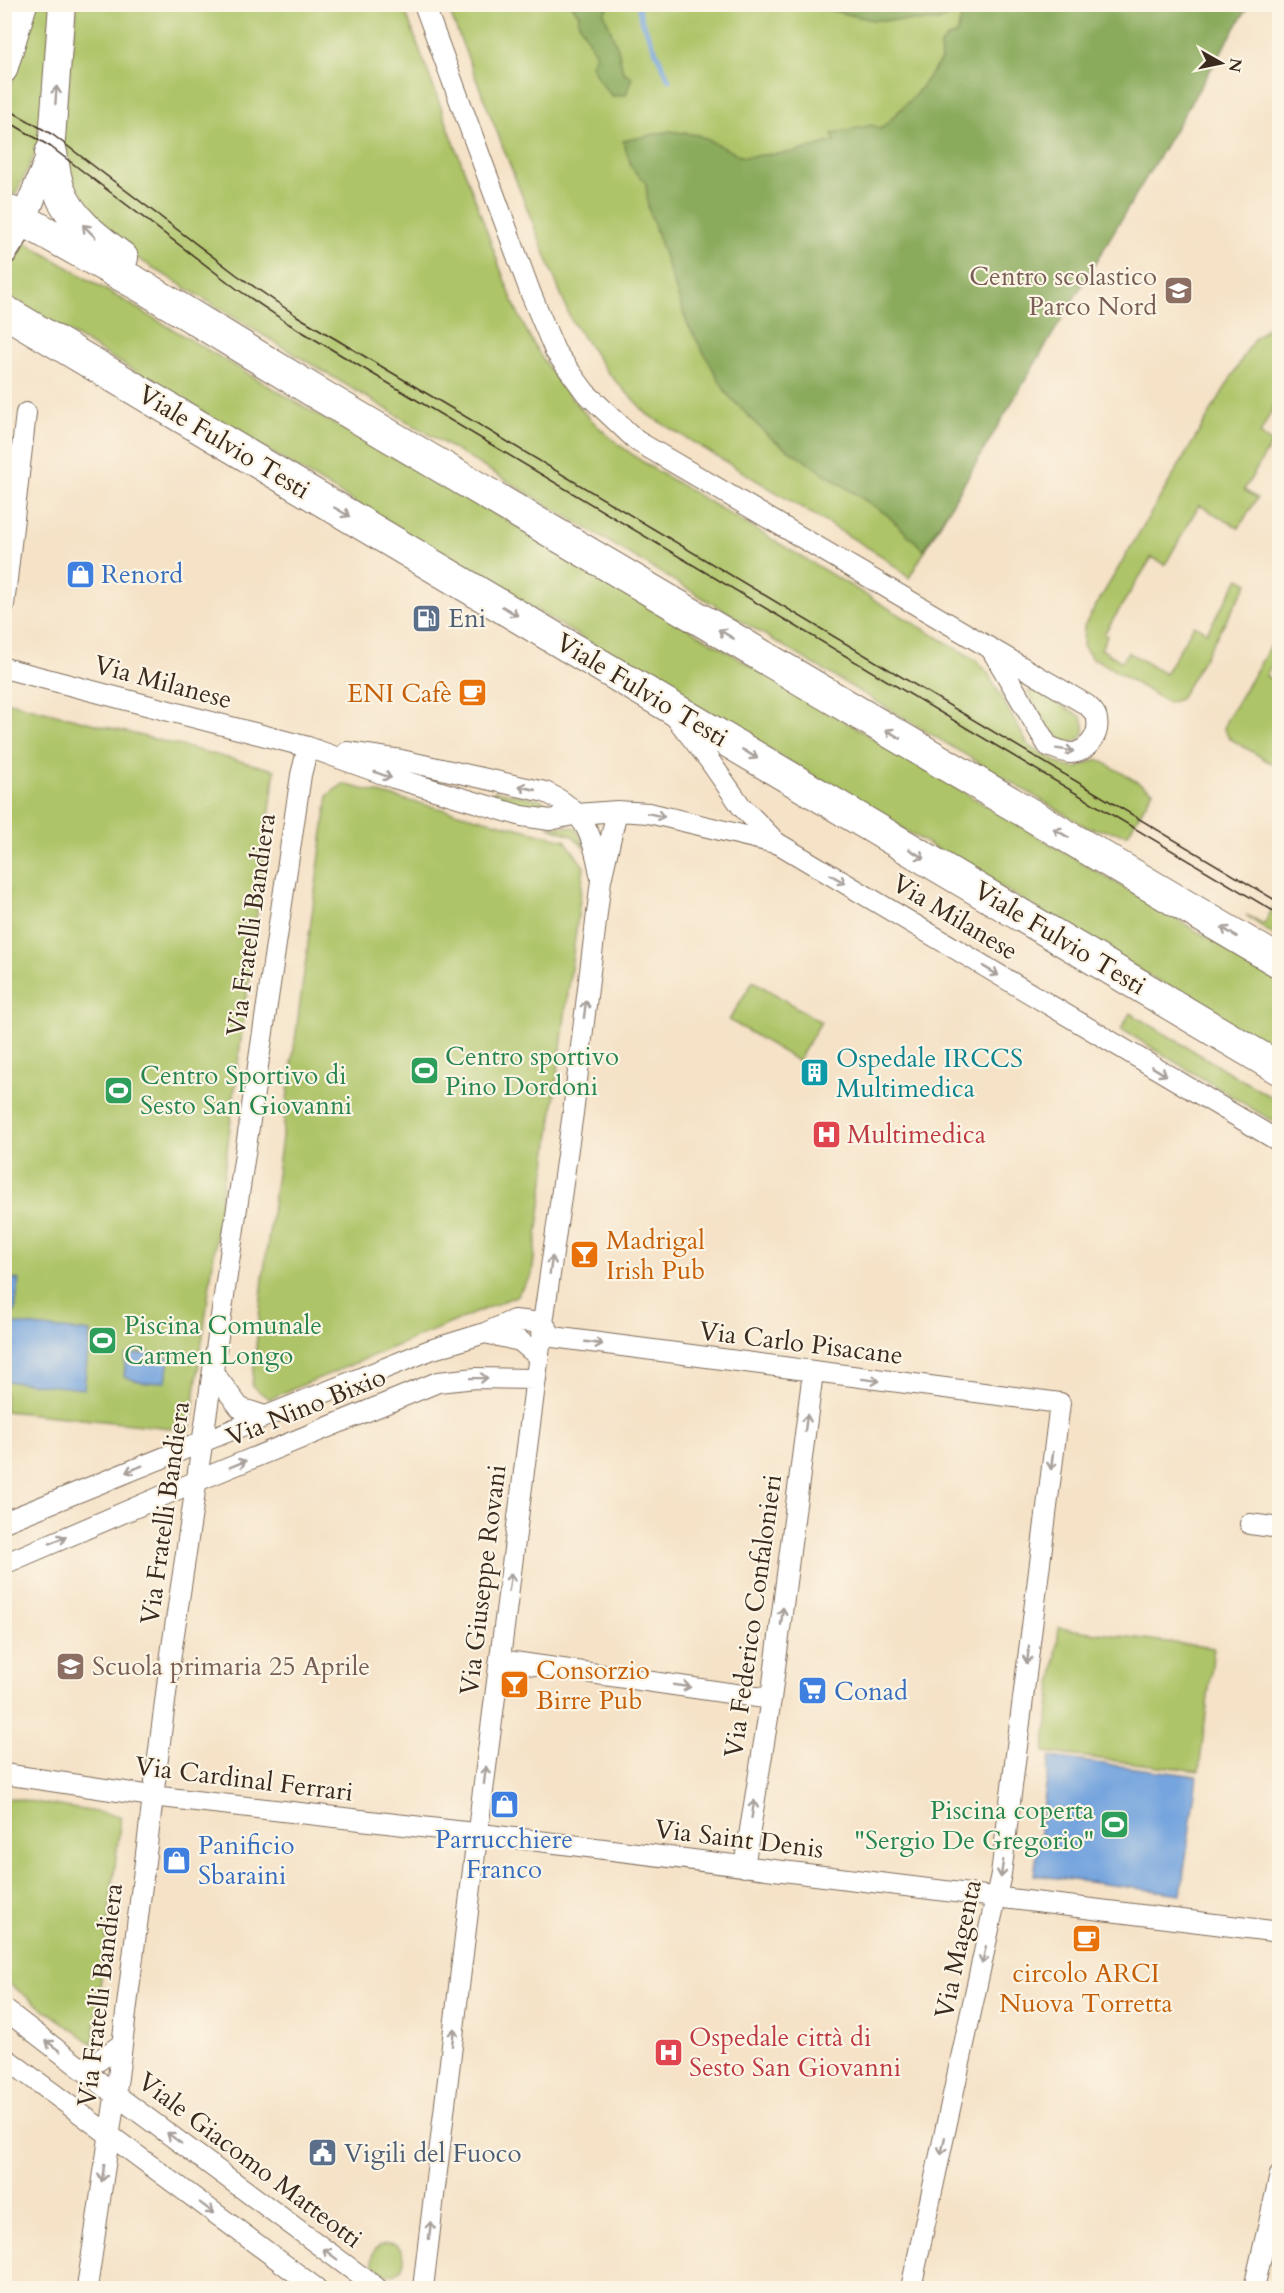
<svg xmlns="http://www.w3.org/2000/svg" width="1284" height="2293" viewBox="0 0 1284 2293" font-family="Cardo,serif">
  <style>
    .green { fill: #adc468; stroke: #747743; stroke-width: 1.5 }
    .forest { fill: #8aaa5c; stroke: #626a3d; stroke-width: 1.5 }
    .water { fill: #74a4de; stroke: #58677e; stroke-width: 1.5 }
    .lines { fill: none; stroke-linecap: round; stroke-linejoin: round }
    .stream { stroke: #74a4de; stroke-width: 5 }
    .minor-casing { stroke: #7c6a59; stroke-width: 22 }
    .tertiary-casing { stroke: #7c6a59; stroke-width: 28 }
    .secondary-casing { stroke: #7c6a59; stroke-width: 32 }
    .primary-casing { stroke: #7c6a59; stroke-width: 34 }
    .minor { stroke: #fff; stroke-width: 20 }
    .tertiary { stroke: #fff; stroke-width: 26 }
    .secondary { stroke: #fff; stroke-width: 28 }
    .primary { stroke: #fff; stroke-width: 32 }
    .tram { stroke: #3b2a1e; stroke-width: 1.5 }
    .oneway { stroke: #a79f9a }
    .labels { text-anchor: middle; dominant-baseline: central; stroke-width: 4.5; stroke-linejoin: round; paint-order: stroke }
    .education-label { font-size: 26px; fill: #785e54; stroke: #fcf5e5; text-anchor: end }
    .street-label { font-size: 26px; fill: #3b2a1e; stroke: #fcf5e5 }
    .shop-label { font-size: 26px; fill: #366cbe; stroke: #fcf5e5; text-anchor: start }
    .service-label { font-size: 26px; fill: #4e5e75; stroke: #fcf5e5; text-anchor: start }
    .food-label { font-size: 26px; fill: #c56008; stroke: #fcf5e5; text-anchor: start }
    .leisure-label { font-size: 26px; fill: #27864d; stroke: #fcf5e5; text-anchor: start }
    .culture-label { font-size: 26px; fill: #0d838f; stroke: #fcf5e5; text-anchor: start }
    .health-label { font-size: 26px; fill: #be3a42; stroke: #fcf5e5; text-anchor: start }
  </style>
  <rect width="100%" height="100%" fill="#fcf5e5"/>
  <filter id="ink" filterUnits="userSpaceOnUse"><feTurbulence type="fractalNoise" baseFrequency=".0167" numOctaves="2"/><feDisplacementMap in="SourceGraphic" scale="12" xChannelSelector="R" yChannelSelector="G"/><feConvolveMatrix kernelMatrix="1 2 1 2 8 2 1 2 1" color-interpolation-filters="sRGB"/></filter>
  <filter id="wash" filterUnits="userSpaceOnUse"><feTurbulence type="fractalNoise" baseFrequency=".008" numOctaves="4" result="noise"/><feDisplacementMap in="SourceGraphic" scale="24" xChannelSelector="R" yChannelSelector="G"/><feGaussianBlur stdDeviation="1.35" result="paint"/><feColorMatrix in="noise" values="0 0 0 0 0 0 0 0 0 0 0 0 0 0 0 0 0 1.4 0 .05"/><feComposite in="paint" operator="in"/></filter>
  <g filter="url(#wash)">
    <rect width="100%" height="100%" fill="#f5e2c7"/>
    <!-- green -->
    <path class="green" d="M 34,5 L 53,5 L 39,146 L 15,195 L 5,189 L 5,97 L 13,80 L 23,52 Z
      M 77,5 L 403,5 C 430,76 456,147 482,218 C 501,269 518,327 551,371 C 579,412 610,441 652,468 L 976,660 L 987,672 L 1029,746 L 1064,766 L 1076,768 L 1098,759 L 1153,791 L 1128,834 L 1088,828 L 281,346 L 96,233 L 59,162 Z
      M 447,5 L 1243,5 L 909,578 L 882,556 L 648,415 L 608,373 L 571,320 Z
      M 23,241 L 313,412 L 500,516 L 1279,980 L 1279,1053 L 5,294 L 5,272 Z
      M 1279,326 L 1279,396 L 1260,434 L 1272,443 L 1244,490 L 1257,498 L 1239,528 L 1199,505 L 1165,565 L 1152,557 L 1104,634 L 1107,636 L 1101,649 L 1122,662 L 1128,652 L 1165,674 L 1194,625 L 1207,632 L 1239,578 L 1248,583 L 1180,699 L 1168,703 L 1094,658 L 1093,660 L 1083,646 L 1084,626 L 1254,339 L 1267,328 Z
      M 1279,632 L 1279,652 L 1266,676 L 1279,684 L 1279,768 L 1229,738 L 1224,729 L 1226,721 Z
      M 1035,690 L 1082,717 C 1084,725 1087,732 1080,738 C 1056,757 1036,706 1028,691 Z
      M 5,701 L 275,770 L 212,1269 L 190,1430 L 5,1411 Z
      M 343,784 L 565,840 L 584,867 L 532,1275 L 516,1296 L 269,1399 L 252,1386 L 263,1278 L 328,795 Z
      M 495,791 L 539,799 L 556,808 L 541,811 L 494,798 L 492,794 Z
      M 547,826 L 574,827 L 580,835 L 586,850 L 573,836 Z
      M 1279,897 L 1279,939 L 1246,915 L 1264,924 Z
      M 753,981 L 821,1022 L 798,1061 L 729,1020 Z
      M 1130,1013 L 1279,1102 L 1279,1125 L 1121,1029 Z
      M 1059,1628 L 1214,1648 L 1199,1771 L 1044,1752 Z
      M 4,1797 L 121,1816 L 93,2044 L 5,1981 Z
      M372 2259a16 16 0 1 1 32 0a16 16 0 1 1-32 0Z"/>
    <!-- forest -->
    <path class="forest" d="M 572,5 L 610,5 L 604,13 L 618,49 L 623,72 L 632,77 L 626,95 L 612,96 L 600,82 L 591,65 L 596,55 L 578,21 L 579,15 Z
      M 814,5 L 1249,5 L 924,550 L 886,514 L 769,437 L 727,394 L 687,323 L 648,207 L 646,183 L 632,168 L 623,141 L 670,131 L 698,135 L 743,157 L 795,152 L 835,141 L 832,134 L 872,125 L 881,129 L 916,94 L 941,60 L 940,46 L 947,38 L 957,34 L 963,10 L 939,21 L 873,20 L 820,8 Z"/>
    <!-- water -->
    <path class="water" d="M 5,1278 L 19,1280 L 15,1312 L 5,1310 Z
      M 5,1323 L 90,1332 L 84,1389 L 5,1381 Z
      M 150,1353 L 169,1358 L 166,1381 L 146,1383 L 124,1377 L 126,1355 Z
      M 1050,1757 L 1197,1776 L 1181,1894 L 1034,1875 Z"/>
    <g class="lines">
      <!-- stream -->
      <path class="stream" d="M 638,4 L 641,19 L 669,80"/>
    </g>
  </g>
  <g filter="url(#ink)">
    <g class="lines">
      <defs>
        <path id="minor" d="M 424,4 L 531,294 L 555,351 L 585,392 L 637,441 L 1087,705 C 1091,709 1097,714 1097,720 C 1100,736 1086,753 1070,753 C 1063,752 1054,748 1048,746 L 991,649
          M 4,605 L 26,413
          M 4,668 L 308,747 L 394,778 L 522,816 L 550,820 L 577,814 L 617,811 L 649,813 L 779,844 L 1280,1142
          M 676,718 L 709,760 L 741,806 L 778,844
          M 347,752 L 401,760 L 545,792 C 583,809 593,834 600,874
          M 543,1323 L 553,1337 L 1060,1403 L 1001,1874 L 911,2288
          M 485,1333 L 514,1320 L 543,1323
          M 213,1372 L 240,1408 L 265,1416
          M 4,1522 L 430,1350 L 485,1333 L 520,1341 L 539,1357
          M 1250,1524 L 1280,1528
          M 4,1564 L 197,1481 L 438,1382 L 476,1378 L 536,1379
          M 500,1660 L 771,1699
          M 4,1774 L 152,1796 L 465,1832 L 1280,1932
          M 744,1867 L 771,1699 L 813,1372
          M 4,2009 L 116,2095 L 377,2288
          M 4,2057 L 316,2288
          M 81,2068 L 98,2061 L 122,2044
          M 87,2288 L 118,2077 L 171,1654 L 301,775 L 308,747
          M 423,2288 L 475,1853 L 543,1323 L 573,1113 L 601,880 L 617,811
          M 1254,2288 L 1280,2175"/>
        <path id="tertiary" d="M 4,70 L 24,4
          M 23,220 L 51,153 L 62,4"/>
        <path id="secondary" d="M 4,250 L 23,220"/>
        <path id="primary" d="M 51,153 C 53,165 55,179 59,190 C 70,220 98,240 122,258
          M 4,209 L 145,288 L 317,393 L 1280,962
          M 4,311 L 1280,1069"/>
      </defs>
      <!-- minor casing -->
      <use href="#minor" class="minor-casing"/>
      <!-- tertiary casing -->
      <use href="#tertiary" class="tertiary-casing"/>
      <!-- secondary casing -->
      <use href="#secondary" class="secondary-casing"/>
      <!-- primary casing -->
      <use href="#primary" class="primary-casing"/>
      <!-- minor -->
      <use href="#minor" class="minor"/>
      <!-- tertiary -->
      <use href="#tertiary" class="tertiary"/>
      <!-- secondary -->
      <use href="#secondary" class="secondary"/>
      <!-- primary -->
      <use href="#primary" class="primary"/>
      <!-- tram -->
      <path class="tram" d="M 4,107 L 53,135 L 237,275 L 297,316 L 1280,903
        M 4,119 L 51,147 L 237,289 L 289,324 L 1280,915"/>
    </g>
    <!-- one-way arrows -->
    <defs><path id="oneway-shaft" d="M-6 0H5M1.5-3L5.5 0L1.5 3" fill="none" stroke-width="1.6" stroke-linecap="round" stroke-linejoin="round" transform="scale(1.5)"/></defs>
    <g class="oneway">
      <use href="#oneway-shaft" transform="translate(56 95) rotate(-86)"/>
      <use href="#oneway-shaft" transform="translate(89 231) rotate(-135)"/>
      <use href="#oneway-shaft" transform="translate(342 512) rotate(30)"/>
      <use href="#oneway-shaft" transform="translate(510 611) rotate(31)"/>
      <use href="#oneway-shaft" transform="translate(726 634) rotate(-149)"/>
      <use href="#oneway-shaft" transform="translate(893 734) rotate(-149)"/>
      <use href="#oneway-shaft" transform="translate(1065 750) rotate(9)"/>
      <use href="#oneway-shaft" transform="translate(750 754) rotate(31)"/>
      <use href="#oneway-shaft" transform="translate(383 775) rotate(20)"/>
      <use href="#oneway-shaft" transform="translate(527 788) rotate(-167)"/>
      <use href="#oneway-shaft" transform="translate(656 815) rotate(12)"/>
      <use href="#oneway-shaft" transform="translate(1061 833) rotate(-149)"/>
      <use href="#oneway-shaft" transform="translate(917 854) rotate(31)"/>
      <use href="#oneway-shaft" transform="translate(838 879) rotate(30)"/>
      <use href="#oneway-shaft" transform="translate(1229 932) rotate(-149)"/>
      <use href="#oneway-shaft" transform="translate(991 971) rotate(31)"/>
      <use href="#oneway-shaft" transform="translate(585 1009) rotate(-83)"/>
      <use href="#oneway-shaft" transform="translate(1159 1071) rotate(31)"/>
      <use href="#oneway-shaft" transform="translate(551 1265) rotate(-82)"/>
      <use href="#oneway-shaft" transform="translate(594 1343) rotate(8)"/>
      <use href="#oneway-shaft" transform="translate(479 1378) rotate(-1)"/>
      <use href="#oneway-shaft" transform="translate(871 1380) rotate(7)"/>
      <use href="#oneway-shaft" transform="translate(806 1423) rotate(-83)"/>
      <use href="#oneway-shaft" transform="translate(1052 1461) rotate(97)"/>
      <use href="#oneway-shaft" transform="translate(238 1464) rotate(-22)"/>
      <use href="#oneway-shaft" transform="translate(134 1469) rotate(158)"/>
      <use href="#oneway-shaft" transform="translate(58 1540) rotate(-23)"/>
      <use href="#oneway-shaft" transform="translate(510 1582) rotate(-82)"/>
      <use href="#oneway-shaft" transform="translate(782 1616) rotate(-83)"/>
      <use href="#oneway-shaft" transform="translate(1028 1655) rotate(97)"/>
      <use href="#oneway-shaft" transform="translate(682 1686) rotate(8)"/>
      <use href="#oneway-shaft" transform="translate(485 1775) rotate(-83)"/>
      <use href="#oneway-shaft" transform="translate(753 1809) rotate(-81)"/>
      <use href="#oneway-shaft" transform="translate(1002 1869) rotate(98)"/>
      <use href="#oneway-shaft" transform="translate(984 1955) rotate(102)"/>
      <use href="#oneway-shaft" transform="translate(453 2037) rotate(-83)"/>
      <use href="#oneway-shaft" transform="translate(53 2046) rotate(-143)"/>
      <use href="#oneway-shaft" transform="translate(174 2138) rotate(-143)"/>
      <use href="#oneway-shaft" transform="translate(943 2146) rotate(102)"/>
      <use href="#oneway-shaft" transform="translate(103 2173) rotate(99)"/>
      <use href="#oneway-shaft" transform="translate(207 2208) rotate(37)"/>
      <use href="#oneway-shaft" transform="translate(430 2230) rotate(-83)"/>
      <use href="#oneway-shaft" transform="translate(330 2254) rotate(-143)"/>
    </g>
  </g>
  <!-- icons -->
  <defs>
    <symbol id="school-square" viewBox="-11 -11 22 22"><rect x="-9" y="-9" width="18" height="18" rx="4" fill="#8d6e63" stroke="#fcf5e5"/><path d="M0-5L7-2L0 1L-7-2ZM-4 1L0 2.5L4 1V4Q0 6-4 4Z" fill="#fff"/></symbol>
    <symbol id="shop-square" viewBox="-11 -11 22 22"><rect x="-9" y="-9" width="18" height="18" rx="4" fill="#3f7fe0" stroke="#fcf5e5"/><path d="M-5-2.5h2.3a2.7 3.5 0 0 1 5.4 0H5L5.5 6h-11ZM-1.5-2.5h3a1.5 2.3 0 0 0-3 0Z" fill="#fff"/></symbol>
    <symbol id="fuel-square" viewBox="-11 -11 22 22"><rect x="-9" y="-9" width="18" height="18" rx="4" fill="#5c6f8a" stroke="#fcf5e5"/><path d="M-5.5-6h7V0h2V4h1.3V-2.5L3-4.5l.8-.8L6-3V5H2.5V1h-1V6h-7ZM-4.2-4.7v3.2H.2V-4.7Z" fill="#fff"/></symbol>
    <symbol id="cafe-square" viewBox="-11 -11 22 22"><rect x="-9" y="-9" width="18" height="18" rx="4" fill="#e8710a" stroke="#fcf5e5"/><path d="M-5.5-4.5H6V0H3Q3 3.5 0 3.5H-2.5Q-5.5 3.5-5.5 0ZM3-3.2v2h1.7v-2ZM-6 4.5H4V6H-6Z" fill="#fff"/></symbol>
    <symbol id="stadium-square" viewBox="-11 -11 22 22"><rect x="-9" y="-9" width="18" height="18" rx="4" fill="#2e9e5b" stroke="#fcf5e5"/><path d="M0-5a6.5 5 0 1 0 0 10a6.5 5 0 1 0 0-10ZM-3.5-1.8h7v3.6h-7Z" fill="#fff"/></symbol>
    <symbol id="building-square" viewBox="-11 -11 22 22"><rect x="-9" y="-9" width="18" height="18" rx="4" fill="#0f9aa8" stroke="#fcf5e5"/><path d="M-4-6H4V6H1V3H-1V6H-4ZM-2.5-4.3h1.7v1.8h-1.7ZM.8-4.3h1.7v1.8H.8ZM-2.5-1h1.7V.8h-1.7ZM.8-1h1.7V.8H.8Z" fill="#fff"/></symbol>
    <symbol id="hospital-square" viewBox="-11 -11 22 22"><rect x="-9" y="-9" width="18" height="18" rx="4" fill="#e0444e" stroke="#fcf5e5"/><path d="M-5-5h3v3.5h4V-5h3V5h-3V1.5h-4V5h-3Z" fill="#fff"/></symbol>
    <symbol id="bar-square" viewBox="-11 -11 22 22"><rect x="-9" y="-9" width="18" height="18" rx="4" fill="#e8710a" stroke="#fcf5e5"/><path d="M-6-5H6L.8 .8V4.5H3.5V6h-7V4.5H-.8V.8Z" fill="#fff"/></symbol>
    <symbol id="supermarket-square" viewBox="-11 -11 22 22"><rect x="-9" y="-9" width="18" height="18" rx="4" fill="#3f7fe0" stroke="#fcf5e5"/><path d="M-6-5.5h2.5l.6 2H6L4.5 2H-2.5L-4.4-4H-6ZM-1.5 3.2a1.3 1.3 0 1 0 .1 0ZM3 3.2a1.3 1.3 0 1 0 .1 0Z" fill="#fff"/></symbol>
    <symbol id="civic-square" viewBox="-11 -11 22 22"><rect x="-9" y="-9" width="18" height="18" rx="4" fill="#5c6f8a" stroke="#fcf5e5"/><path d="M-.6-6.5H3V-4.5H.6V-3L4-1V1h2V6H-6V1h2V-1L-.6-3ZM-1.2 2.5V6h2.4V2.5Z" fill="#fff"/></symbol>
  </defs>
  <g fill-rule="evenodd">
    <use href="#school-square" x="1162" y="274" width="33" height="33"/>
    <use href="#shop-square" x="64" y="558" width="33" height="33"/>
    <use href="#fuel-square" x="410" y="602" width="33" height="33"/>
    <use href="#cafe-square" x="456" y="676" width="33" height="33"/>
    <use href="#stadium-square" x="408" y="1054" width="33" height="33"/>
    <use href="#building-square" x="798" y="1056" width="33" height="33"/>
    <use href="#stadium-square" x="102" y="1074" width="33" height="33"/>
    <use href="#hospital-square" x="810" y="1118" width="33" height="33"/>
    <use href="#bar-square" x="568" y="1238" width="33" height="33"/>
    <use href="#stadium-square" x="86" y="1324" width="33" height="33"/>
    <use href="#school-square" x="54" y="1650" width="33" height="33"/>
    <use href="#bar-square" x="498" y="1668" width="33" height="33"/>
    <use href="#supermarket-square" x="796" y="1674" width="33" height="33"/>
    <use href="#shop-square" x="488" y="1788" width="33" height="33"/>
    <use href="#stadium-square" x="1098" y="1808" width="33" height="33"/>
    <use href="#shop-square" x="160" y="1844" width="33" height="33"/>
    <use href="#cafe-square" x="1070" y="1922" width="33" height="33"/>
    <use href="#hospital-square" x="652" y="2036" width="33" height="33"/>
    <use href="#civic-square" x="306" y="2136" width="33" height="33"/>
  </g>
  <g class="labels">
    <!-- education labels -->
    <g class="education-label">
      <text x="1157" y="276">Centro scolastico<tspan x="1157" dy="30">Parco Nord</tspan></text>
      <text x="92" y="1666" text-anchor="start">Scuola primaria 25 Aprile</text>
    </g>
    <!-- street labels -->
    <g class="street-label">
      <text transform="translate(224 442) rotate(31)">Viale Fulvio Testi</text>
      <text transform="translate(163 682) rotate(15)">Via Milanese</text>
      <text transform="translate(642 690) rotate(31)">Viale Fulvio Testi</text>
      <text transform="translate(955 917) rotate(31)">Via Milanese</text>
      <text transform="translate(251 925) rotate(-82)">Via Fratelli Bandiera</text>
      <text transform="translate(1060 938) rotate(31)">Viale Fulvio Testi</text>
      <text transform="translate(801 1343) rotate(7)">Via Carlo Pisacane</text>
      <text transform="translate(306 1407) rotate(-22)">Via Nino Bixio</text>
      <text transform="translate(165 1513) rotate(-82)">Via Fratelli Bandiera</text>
      <text transform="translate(483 1580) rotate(-83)">Via Giuseppe Rovani</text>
      <text transform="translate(753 1616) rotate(-82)">Via Federico Confalonieri</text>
      <text transform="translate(244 1779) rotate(7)">Via Cardinal Ferrari</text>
      <text transform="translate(739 1839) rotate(7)">Via Saint Denis</text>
      <text transform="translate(958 1949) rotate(-78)">Via Magenta</text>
      <text transform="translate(100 1995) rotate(-83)">Via Fratelli Bandiera</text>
      <text transform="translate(250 2160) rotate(37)">Viale Giacomo Matteotti</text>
    </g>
    <!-- shop labels -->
    <g class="shop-label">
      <text x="101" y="574">Renord</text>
      <text x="834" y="1691">Conad</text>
      <text x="504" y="1839" text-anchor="middle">Parrucchiere<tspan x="504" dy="30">Franco</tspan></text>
      <text x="198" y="1845">Panificio<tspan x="198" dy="30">Sbaraini</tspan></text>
    </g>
    <!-- service labels -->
    <g class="service-label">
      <text x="448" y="618">Eni</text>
      <text x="344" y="2153">Vigili del Fuoco</text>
    </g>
    <!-- food labels -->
    <g class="food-label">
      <text x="452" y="693" text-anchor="end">ENI Cafè</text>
      <text x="606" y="1240">Madrigal<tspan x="606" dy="30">Irish Pub</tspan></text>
      <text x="536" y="1670">Consorzio<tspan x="536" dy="30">Birre Pub</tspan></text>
      <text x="1086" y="1973" text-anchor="middle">circolo ARCI<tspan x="1086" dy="30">Nuova Torretta</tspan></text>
    </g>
    <!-- leisure labels -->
    <g class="leisure-label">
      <text x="445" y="1056">Centro sportivo<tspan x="445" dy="30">Pino Dordoni</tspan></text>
      <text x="140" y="1075">Centro Sportivo di<tspan x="140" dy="30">Sesto San Giovanni</tspan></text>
      <text x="124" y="1325">Piscina Comunale<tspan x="124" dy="30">Carmen Longo</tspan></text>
      <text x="1094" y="1810" text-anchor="end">Piscina coperta<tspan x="1094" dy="30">"Sergio De Gregorio"</tspan></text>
    </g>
    <!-- culture labels -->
    <g class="culture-label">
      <text x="836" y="1058">Ospedale IRCCS<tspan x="836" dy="30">Multimedica</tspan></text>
    </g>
    <!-- health labels -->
    <g class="health-label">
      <text x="847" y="1134">Multimedica</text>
      <text x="689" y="2037">Ospedale città di<tspan x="689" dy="30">Sesto San Giovanni</tspan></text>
    </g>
  </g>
  <!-- margin -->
  <rect width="1284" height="2293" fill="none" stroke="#fcf5e5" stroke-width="24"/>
  <!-- north arrow -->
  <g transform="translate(1221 63) rotate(99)" stroke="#fcf5e5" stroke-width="4.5" paint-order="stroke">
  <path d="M0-4.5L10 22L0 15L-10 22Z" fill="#3b2a1e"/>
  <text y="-9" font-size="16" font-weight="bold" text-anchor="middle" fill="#3b2a1e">N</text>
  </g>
</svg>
